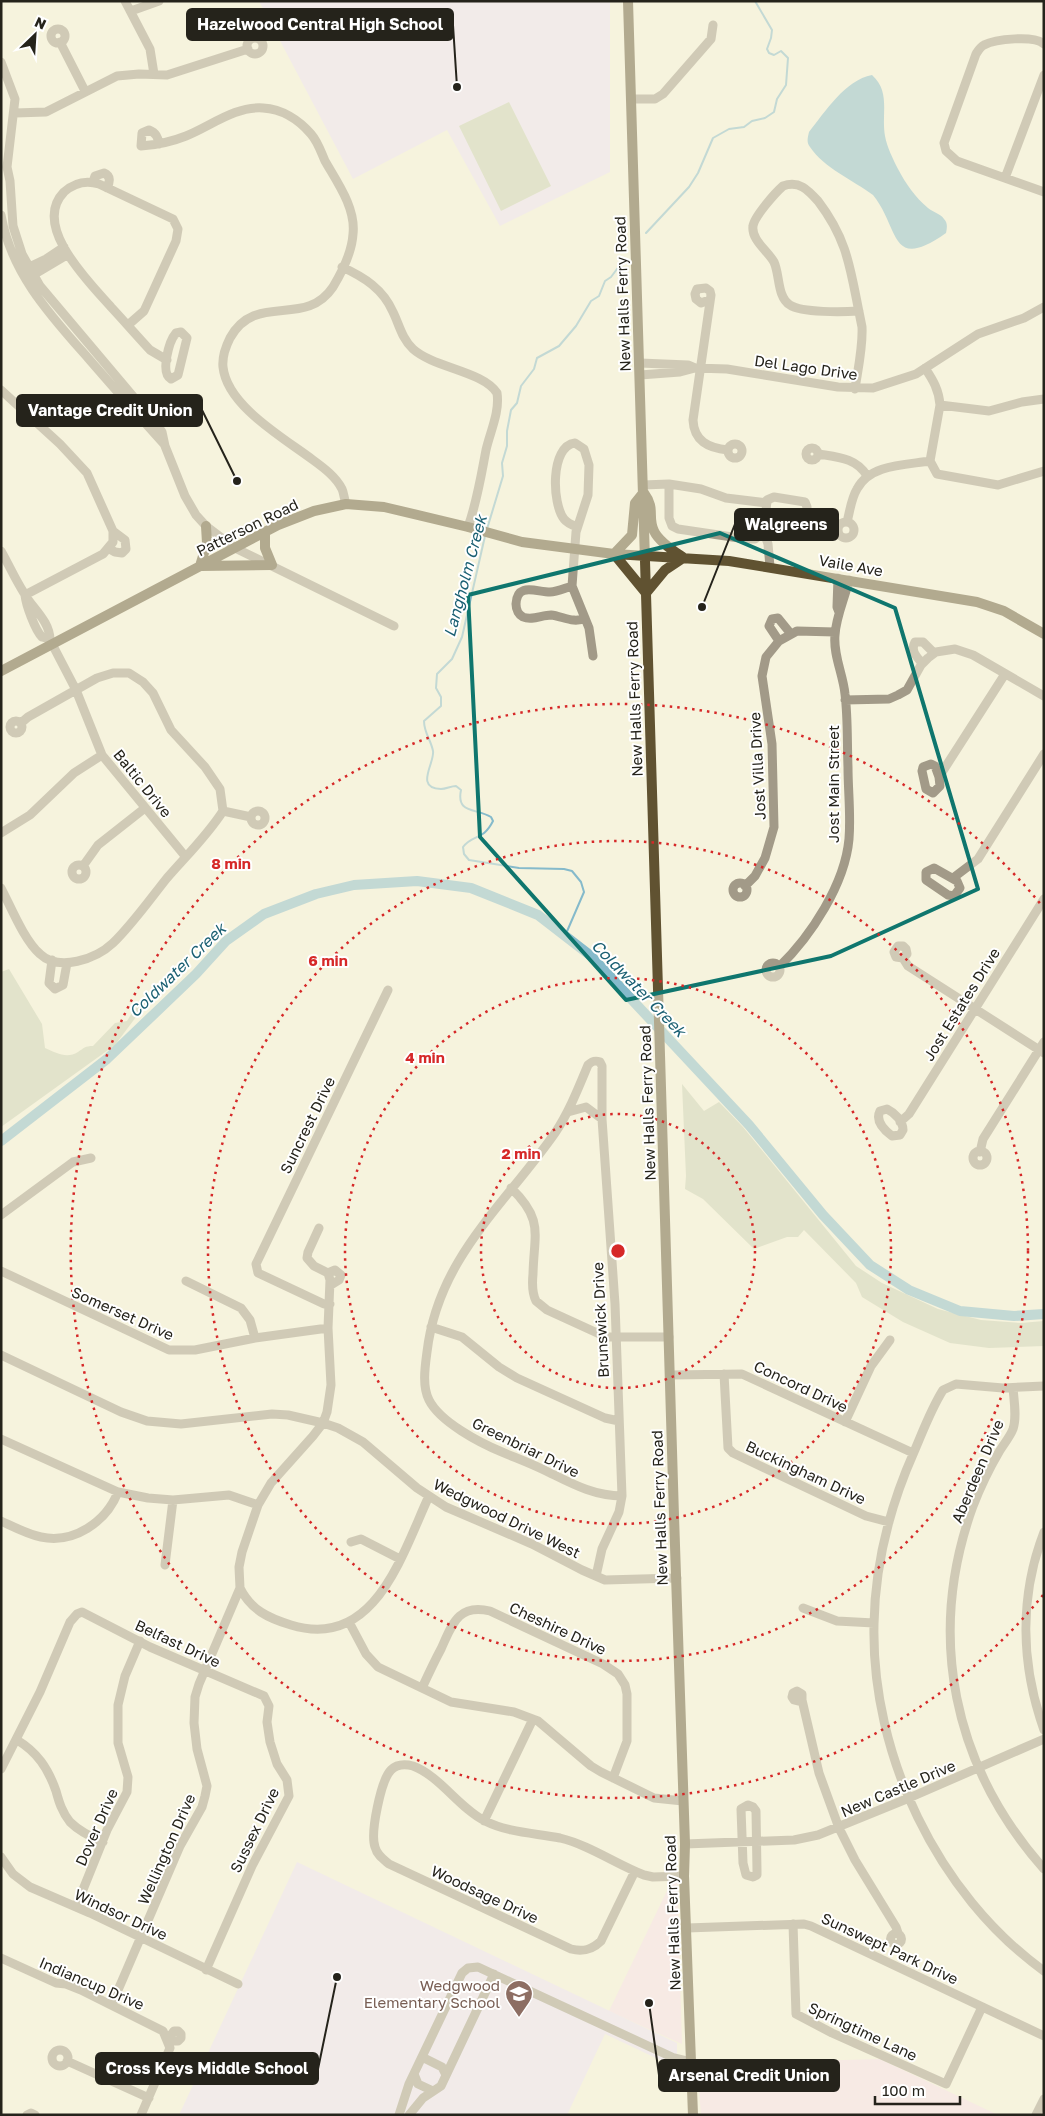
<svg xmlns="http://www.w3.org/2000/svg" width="1045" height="2116" viewBox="0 0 1045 2116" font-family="'Golos Text',sans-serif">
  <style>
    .commercial { fill: #f8e0ed }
    .education { fill: #ede3f8 }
    .green { fill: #cad1b5 }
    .water { fill: #85bacb }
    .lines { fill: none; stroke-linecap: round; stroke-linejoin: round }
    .stream { stroke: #85bacb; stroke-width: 2 }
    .river { stroke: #85bacb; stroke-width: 10 }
    .minor { stroke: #a29a88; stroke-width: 9 }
    .major { stroke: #605231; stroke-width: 10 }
    .marked { fill: none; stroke: #0f766e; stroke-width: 4; stroke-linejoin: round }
    .ring { fill: none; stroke: #d62828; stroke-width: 2.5; stroke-dasharray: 2.5 5 }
    .labels { text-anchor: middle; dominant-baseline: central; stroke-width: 4; stroke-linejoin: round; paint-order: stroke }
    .street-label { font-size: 15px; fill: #25231b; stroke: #fff }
    .education-label { font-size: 15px; fill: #785e54; stroke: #fff; text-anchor: end }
    .water-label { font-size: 16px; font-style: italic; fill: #1b6073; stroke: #fff }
    .centre { fill: #d62828; stroke: #fff; stroke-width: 2.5 }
    .ring-label { font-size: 15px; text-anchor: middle; font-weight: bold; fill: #d62828; stroke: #fff; stroke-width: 4; stroke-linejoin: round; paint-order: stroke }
    .leader { fill: none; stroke: #25231b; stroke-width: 2 }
    .callout-dot { fill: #25231b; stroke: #fff; stroke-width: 2 }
    .callout { fill: #25231b; stroke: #25231b; stroke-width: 2 }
    .callout-label { font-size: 16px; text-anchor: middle; font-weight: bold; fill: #fff }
  </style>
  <rect width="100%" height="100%" fill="#f6f3dd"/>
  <!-- commercial -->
  <path class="commercial" d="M 677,1870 L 682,2044 L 609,2011 Z
    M 880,2059 L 998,2115 L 701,2115 L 697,2064 Z"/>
  <!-- education -->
  <path class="education" d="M 259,1 L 610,1 L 610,172 L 500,226 L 447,130 L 353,179 Z
    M 297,1862 L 677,2043 L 677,2068 L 605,2034 L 567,2115 L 179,2115 Z"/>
  <!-- green -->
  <path class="green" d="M 509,102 L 551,186 L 501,211 L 459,126 Z
    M 9,969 L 42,1024 L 45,1048 C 56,1053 67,1059 78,1052 C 84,1048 85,1046 93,1046 L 115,1023 L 127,1021 C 133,1011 137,1005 148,1001 L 115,1045 L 1,1127 L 1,972 Z
    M 682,1084 L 704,1111 L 719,1102 L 743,1127 L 856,1266 L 882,1283 L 938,1309 L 981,1320 L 1021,1323 L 1044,1321 L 1044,1346 L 989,1348 L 950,1343 L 903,1322 L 862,1297 L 856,1283 L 804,1230 L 798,1237 L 787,1237 L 754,1249 L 703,1199 L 685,1189 L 686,1176 Z"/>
  <!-- water -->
  <path class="water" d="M 872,75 C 891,92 881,114 885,136 C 887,147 893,159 898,169 C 906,184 915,197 928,208 C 933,212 941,214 944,219 C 948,223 947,228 946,233 C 889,273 900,228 873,195 C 853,180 824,168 810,147 C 806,142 808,137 809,132 C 825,112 845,80 872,75 Z"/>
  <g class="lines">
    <!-- stream -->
    <path class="stream" d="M 646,233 L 689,187 L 698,173 L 713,138 L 729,129 L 744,127 L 752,121 L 765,118 L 774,112 L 777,99 L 786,85 L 788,58 L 781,51 L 774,55 L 769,53 L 767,49 L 771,38 L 772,30 L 755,1
      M 487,529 L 503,476 L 502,463 L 507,446 L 507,431 L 511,410 L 517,403 L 521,386 L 534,369 L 537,358 L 559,346 L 576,326 L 591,301 L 599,296 L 605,281 L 611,277 L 623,261
      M 485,536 L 462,637 L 452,659 L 437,674 L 436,688 L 441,697 L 441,706 L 424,721 C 424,733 431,740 433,751 C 435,763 414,788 441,789 C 446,789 451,786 456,786 L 461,790 C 456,814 476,808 491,817 L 493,821 C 483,841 473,834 463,847 L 464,854 L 469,860 L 519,868 L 564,869 L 572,871 L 581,882 L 584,892 L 565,936"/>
    <!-- river -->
    <path class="river" d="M 1,1141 L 107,1059 L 196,974 L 226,941 L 264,914 L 316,894 L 354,885 L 417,881 L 471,888 L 538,915 L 591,956 L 749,1125 L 823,1215 L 870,1265 L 909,1290 L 960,1311 L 1014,1316 L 1044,1314"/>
    <!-- minor -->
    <path class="minor" d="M 125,1 L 150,49 L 154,74
      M 131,11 L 159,1
      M51 36a7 7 0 1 1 14 0a7 7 0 1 1-14 0Z
      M247 46a8 8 0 1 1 16 0a8 8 0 1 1-16 0Z
      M 60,42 L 85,91
      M 1044,44 C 1035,35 995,39 984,45 C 980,47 978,51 976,54 L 944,143 L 946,151 L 957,161 L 1044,192
      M 1,62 L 15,99 L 7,167 L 10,181 L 13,226 L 22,254 L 40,286 L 158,426 L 162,432 L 165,446 L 185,496 L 196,515 L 206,526 L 235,548 L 394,626
      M 631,99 L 655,99 L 663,94 L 711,39 L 713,25
      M 15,113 L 46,112 L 117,76 L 139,74 L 167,75 L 248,49
      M 159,144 C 158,137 156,133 149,130 L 142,133 L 141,146 C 157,145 171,142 186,136 C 211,126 235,106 263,108 C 282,109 299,120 311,134 C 318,142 321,152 325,161 C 337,182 356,208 353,234 C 352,251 342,272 333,287 C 305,329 256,291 230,338 C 226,346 222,357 223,367 C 227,406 284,438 313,460 C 324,468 336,477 342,489 C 344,493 344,499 346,504
      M 1005,178 L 1044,75
      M 93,182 L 95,176 L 104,173 C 111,176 110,182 107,188
      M 1,215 C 11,273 50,315 88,358 C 113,387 138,415 164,444
      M 342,267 C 364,277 383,289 393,312 C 399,324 402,339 413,349 C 434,368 483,371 497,393 C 500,412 490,432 486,450 C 481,476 477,502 468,527
      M 25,269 L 46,259 L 64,247
      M 30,277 L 67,255
      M 709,300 L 701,303 L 696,299 L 695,294 L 697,289 L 706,288 L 710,291 L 711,295 L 693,420 C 694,441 708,448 728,450
      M 128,325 L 144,311 L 176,241 L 178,229 L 173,219 L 99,184 C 86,180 74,183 64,192 C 31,226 90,283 111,307 C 124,321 137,336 150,350 L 167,360
      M 181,332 L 187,338 L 178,375 L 171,379 C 160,373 169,341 176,333 Z
      M 640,363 L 688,365 L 695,368 L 727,369 L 838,387 L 873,388 L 916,374 L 978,334 L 1024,318 L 1044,307
      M 925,368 C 933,380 939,390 940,405 L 930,461 L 937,474 L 998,485 L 1044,471
      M 640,375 L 680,372 L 695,368
      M 855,389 C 858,369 863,347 862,327 C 861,322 860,317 859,312 C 850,267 847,239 818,201 C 808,190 799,180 783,186 C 775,193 754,217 753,226 C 751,240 768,251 774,262 C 780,275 777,297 790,305 C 802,313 843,312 859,311
      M 1,390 L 60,444 L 87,473 L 113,531 L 113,542 L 103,554 L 25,595
      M 940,405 L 989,411 L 1022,402 L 1044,399
      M728 451a7 7 0 1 1 14 0a7 7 0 1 1-14 0Z
      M806 454a6 6 0 1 1 12 0a6 6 0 1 1-12 0Z
      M 819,454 C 837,457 857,458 867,476
      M 669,484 L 701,489 L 726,498 L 767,503
      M 643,485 L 669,484 L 669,518 L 672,526 L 678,529 L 746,539 L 755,539 L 764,532
      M 847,522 C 850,511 851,499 857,489 C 870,464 906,465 930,461
      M838 530a8 8 0 1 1 16 0a8 8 0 1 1-16 0Z
      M 577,527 C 572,525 567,523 564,519 C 552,504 550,446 575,443 L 584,449 L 589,465 L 588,495 L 576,532 L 572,586 L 589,628 L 593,656
      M 108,548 L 115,552 L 122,553 L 126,549 L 125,540 L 113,531
      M 1,551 C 9,565 15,579 24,593 C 32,608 50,621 50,640 L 76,690 L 102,755 L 185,856
      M 770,567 L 768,544 L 764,532 L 767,500 L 774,497 L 805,502 L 807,507 L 804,528
      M 838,578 L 837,607 L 839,612
      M 572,586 C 565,588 557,592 550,592 C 536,592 517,582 516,604 C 516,610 519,615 523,617 C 532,621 542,615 551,615 C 562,616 574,624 585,618
      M 25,595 C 26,605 35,630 42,637 C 43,637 49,639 50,640
      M 779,641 L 769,626 L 772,619 L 778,618 L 791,634
      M 922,663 C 917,657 910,651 915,642 L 923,642 L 934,653
      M 845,700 L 889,699 L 898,695 L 907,690 L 921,665 L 928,658 L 936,652 L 955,649 L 973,655 L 1044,696
      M10 727a6 6 0 1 1 12 0a6 6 0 1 1-12 0Z
      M 939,777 L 935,766 L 931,764 L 923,767 L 922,771 L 926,789 L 933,793 L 940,786 L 939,777 L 1005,674
      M 223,811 L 251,817
      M251 818a7 7 0 1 1 14 0a7 7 0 1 1-14 0Z
      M 1,833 L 30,815 L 74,773 L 102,755
      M72 872a7 7 0 1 1 14 0a7 7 0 1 1-14 0Z
      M 83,866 L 98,845 L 145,808
      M 934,868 L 957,881 L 960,888 L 954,896 L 948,895 L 926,880 L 926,872 Z
      M 953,878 L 978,859 L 1044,754
      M733 890a7 7 0 1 1 14 0a7 7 0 1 1-14 0Z
      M 745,886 L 755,876 L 765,858 L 774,827 L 772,744 L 762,676 L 766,657 L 779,641 L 797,631 L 835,632
      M 1,888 C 11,907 24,940 40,954 C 59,972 96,959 113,943 C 131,926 151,898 167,878 C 186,856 207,836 223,811 L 220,789 L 205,767 L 171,730 L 153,693 L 143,682 L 129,673 L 113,673 L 97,678 L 28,717 L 21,723
      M 903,958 L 907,954 L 906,949 L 903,946 L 898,946 L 894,952 L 896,957 L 903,958 L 908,966 L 1044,1053
      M 52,960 L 49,983 L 55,989 L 63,985 L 67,963
      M766 970a7 7 0 1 1 14 0a7 7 0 1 1-14 0Z
      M 779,967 C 811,936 845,884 849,839 C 851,815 848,791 848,767 C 847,743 848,718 845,694 C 843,674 833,655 835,635 C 836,616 845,598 849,580
      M 887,1109 C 895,1113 903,1121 903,1130 L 900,1135 L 892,1136 C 884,1130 875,1121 880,1111 Z
      M 568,1112 L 586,1107 L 602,1119
      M 900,1122 L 909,1114 L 1044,899
      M973 1158a7 7 0 1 1 14 0a7 7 0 1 1-14 0Z
      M 980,1152 L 983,1139 L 1044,1042
      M 511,1188 C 544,1220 534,1233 533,1274 C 532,1284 532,1293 536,1301 L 547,1310 L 606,1337 L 669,1337
      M 1,1215 L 73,1162 L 91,1158
      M 1,1271 L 169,1350 L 195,1350 L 255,1338 L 328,1328
      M 328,1273 L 335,1270 L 341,1275 L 339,1280 L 331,1285
      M 186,1281 L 241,1308 L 250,1320 L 255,1338
      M 330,1304 L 324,1304 L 258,1273 L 256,1264 L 388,990
      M 431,1327 L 462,1337 L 499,1367 L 517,1378 L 605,1418 L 619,1421
      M 1,1355 L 121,1412 L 147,1421 L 181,1424 L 272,1414 L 288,1415 L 323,1423 L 338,1428 L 363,1442 L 417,1488 L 446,1507 L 532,1544 L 582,1570 L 605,1580 L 677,1578
      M 724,1374 L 728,1448 L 733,1453 L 866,1516 L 889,1522
      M 670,1375 L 742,1374 L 913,1453
      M 1044,1386 L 1003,1388 L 956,1384 L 943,1390 C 931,1409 923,1431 914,1452 C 890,1506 875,1564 874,1624 C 871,1754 937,1894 1044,1971
      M 1013,1388 C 1014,1401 1017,1417 1013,1429 C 1010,1437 1003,1445 999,1452 C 989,1469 980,1488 973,1506 C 926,1636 953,1766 1044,1869
      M 845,1422 L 871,1366 L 890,1340
      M 1,1439 L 118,1492 L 148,1498 L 173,1500 L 229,1495 L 258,1505
      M 1,1521 C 14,1527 27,1534 41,1537 C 74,1544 106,1522 118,1492
      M 1044,1532 C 1019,1597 1021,1665 1044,1730
      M 351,1542 L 361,1539 L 400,1559
      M 165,1565 L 173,1500
      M 596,1576 L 602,1549 L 619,1512 L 622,1496 L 615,1304 L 602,1119 L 602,1066 L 600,1062 C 595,1060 592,1061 588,1065 C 578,1089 569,1112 555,1133 C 504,1206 438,1258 427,1352 C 425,1367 422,1386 429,1400 C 440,1422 480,1443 502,1452 C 516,1458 530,1463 544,1470 C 569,1482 592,1496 622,1496
      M 240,1588 C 251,1610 268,1618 291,1625 C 375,1651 402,1554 429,1496
      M 803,1608 L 837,1621 L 874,1623
      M 349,1622 L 366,1654 L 378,1667 L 451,1702 L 514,1712 L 538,1721 L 591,1766 L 601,1772 L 654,1798 L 683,1801
      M 422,1688 C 428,1675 434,1662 441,1649 C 452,1625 458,1603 490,1611 L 603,1664 L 618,1674 L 625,1685 L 627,1694 L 627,1741 L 613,1778
      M 802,1700 L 798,1701 L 794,1700 L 792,1697 L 793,1693 L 797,1691 L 802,1694 L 802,1700 L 819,1773 L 839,1828 L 855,1860 L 896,1927 L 898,1933
      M 17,1740 C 37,1752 48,1768 56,1791 C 59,1802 62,1812 70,1822 C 79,1831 91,1837 103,1842
      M 1,1769 L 40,1692 L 70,1622 L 77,1614 L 82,1612 L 150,1647 L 264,1696 L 269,1706 L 267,1722 L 270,1742 L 277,1764 L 287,1780 L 289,1796 L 252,1866 L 206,1970
      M 748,1805 L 753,1807 L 756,1811 L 757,1871 L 757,1875 L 753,1877 L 746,1875 L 743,1863 L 741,1809 Z
      M 484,1821 L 533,1719
      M 685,1844 L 794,1840 L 818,1835 L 909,1798 L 1044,1739
      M 1,1857 L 13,1874 L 30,1887 L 90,1913 L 238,1984
      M 635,1871 L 601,1941 C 592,1950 583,1952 571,1949 L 389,1864 C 383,1859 377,1855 375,1847 C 370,1833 381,1780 391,1770 C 397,1764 405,1764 413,1766 C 440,1776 459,1808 485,1821 C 509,1833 535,1833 560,1838 C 589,1845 616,1864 644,1875 L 653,1877 L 684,1876
      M 76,1907 L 107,1830 L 127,1792 L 128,1777 L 118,1743 L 118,1705 L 125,1676 L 140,1641
      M 793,1924 L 796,2014 L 832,2033 L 946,2084 L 982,2007
      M 687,1928 L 804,1924 L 811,1926 L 1044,2036
      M890.5 1939a5.5 5.5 0 1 1 11 0a5.5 5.5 0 1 1-11 0Z
      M 1,1958 L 56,1983 L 66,1984 L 81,1990 L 163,2031 L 170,2048 L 141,2115
      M 112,2004 L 180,1846 L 202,1807 L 205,1796 L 207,1786 L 197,1749 L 194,1723 L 195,1697 L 199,1684 L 240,1588 L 239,1567 L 242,1552 L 258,1505 L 271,1483 L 313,1436 L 323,1423 L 327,1412 L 331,1385 L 328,1328 L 330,1280 L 328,1273 L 314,1266 L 307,1258 L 308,1252 L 319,1228
      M 168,2039 L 174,2031 L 178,2031 L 181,2034 L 181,2038 L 178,2041 L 174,2041 L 171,2038
      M52 2058a8 8 0 1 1 16 0a8 8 0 1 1-16 0Z
      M 422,2057 L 442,2067 L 446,2075
      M 67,2061 L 149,2098
      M 414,2074 L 418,2084 L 433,2091
      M 27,2115 L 31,2113 L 35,2115
      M 399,2115 L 409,2084 L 462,1973 L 468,1968 L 478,1967 L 674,2058 L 691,2062
      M 409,2115 L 423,2098 L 441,2086 L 494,1974
      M 1036,2115 L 1044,2099"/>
    <!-- major -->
    <path class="major" d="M 628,1 C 650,616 663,1230 685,1844 L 684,1876 L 693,2115
      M 644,493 C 656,509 647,517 654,531 C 659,542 674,551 684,558
      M 614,554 L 632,535 L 635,503 L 643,493
      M 614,554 L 646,593
      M 200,566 L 207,543 L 206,526
      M 201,566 L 272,565 L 265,548 L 265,533
      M 646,593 L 665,570 L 683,558
      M 1,671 L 278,525 L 314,511 L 346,504 L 384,507 L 468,527 L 522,542 L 614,554 L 729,561 L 977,602 L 1004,611 L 1044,634"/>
  </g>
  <!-- marked area -->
  <path d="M0 0H1045V2116H0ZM 720,533 L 895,608 L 978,889 L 831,956 L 626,1000 L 480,837 L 468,595 Z" fill="#f6f3dd" fill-opacity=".55" fill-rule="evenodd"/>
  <path class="marked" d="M 720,533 L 895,608 L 978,889 L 831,956 L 626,1000 L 480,837 L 468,595 Z"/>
  <!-- distance rings -->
  <g class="ring">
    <circle cx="618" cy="1251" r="137"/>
    <circle cx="618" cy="1251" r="273"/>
    <circle cx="618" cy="1251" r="410"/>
    <path d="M1043 1595A547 547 0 1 1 1043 907"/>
  </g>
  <!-- icons -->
  <defs>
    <symbol id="school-pin" viewBox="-11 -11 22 30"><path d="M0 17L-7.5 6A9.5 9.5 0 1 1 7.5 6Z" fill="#8d6e63" stroke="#fff"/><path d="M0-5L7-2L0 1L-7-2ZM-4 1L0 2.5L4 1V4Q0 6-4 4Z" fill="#fff"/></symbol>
  </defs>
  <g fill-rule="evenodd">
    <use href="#school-pin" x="503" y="1978" width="32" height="43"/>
  </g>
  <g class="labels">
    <!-- street labels -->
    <g class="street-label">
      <text transform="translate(622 294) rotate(-92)">New Halls Ferry Road</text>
      <text transform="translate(806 367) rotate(8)">Del Lago Drive</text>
      <text transform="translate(247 527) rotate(-26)">Patterson Road</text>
      <text transform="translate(851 565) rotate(10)">Vaile Ave</text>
      <text transform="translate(634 699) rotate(-92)">New Halls Ferry Road</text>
      <text transform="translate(757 766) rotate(-93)">Jost Villa Drive</text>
      <text transform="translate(143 783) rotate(51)">Baltic Drive</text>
      <text transform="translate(833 784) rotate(-90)">Jost Main Street</text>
      <text transform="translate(961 1004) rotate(-58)">Jost Estates Drive</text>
      <text transform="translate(647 1103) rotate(-92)">New Halls Ferry Road</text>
      <text transform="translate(307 1125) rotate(-64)">Suncrest Drive</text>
      <text transform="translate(123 1313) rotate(24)">Somerset Drive</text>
      <text transform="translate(600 1320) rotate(-93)">Brunswick Drive</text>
      <text transform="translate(801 1386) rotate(25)">Concord Drive</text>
      <text transform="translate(526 1447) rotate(26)">Greenbriar Drive</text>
      <text transform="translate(977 1471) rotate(-67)">Aberdeen Drive</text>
      <text transform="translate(806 1472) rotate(25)">Buckingham Drive</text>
      <text transform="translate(659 1508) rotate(-92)">New Halls Ferry Road</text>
      <text transform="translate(507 1518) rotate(26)">Wedgwood Drive West</text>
      <text transform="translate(558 1628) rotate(25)">Cheshire Drive</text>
      <text transform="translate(178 1643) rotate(25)">Belfast Drive</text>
      <text transform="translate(898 1788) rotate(-23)">New Castle Drive</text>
      <text transform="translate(96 1827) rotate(-66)">Dover Drive</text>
      <text transform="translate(254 1830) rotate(-64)">Sussex Drive</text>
      <text transform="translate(166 1849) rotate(-66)">Wellington Drive</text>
      <text transform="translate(485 1894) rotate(25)">Woodsage Drive</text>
      <text transform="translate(672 1913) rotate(-92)">New Halls Ferry Road</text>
      <text transform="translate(121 1914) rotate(25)">Windsor Drive</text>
      <text transform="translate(890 1948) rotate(25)">Sunswept Park Drive</text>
      <text transform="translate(92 1983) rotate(23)">Indiancup Drive</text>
      <text transform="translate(863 2031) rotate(25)">Springtime Lane</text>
    </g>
    <!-- education labels -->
    <g class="education-label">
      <text x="500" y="1985">Wedgwood<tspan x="500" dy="17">Elementary School</tspan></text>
    </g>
    <!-- water labels -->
    <g class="water-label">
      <text transform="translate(465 576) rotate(-75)">Langholm Creek</text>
      <text transform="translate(177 970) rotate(-44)">Coldwater Creek</text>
      <text transform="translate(639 988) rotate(46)">Coldwater Creek</text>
    </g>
  </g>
  <circle cx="618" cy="1251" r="8" class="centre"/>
  <g class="ring-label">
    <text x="231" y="869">8 min</text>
    <text x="328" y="966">6 min</text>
    <text x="425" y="1063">4 min</text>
    <text x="521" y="1159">2 min</text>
  </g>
  <!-- callouts -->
  <path class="leader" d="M457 87L453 25M237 481L202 410M702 607L735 524M337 1977L318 2069M649 2003L659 2075"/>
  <g class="callout-dot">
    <circle cx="457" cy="87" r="5"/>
    <circle cx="237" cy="481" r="5"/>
    <circle cx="702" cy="607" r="5"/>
    <circle cx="337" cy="1977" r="5"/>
    <circle cx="649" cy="2003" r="5"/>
  </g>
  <g class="callout">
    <rect x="187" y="9" width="266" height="31" rx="5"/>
    <rect x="17" y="395" width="185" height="31" rx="5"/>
    <rect x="735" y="509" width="103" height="31" rx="5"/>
    <rect x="96" y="2053" width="222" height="31" rx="5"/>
    <rect x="659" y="2060" width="180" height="31" rx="5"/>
  </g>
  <g class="callout-label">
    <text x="320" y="30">Hazelwood Central High School</text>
    <text x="110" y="416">Vantage Credit Union</text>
    <text x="786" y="530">Walgreens</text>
    <text x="207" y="2074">Cross Keys Middle School</text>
    <text x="749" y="2081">Arsenal Credit Union</text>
  </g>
  <!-- border -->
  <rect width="1045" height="2116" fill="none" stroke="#25231b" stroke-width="5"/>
  <!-- north arrow -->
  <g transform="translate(35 35) rotate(25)" stroke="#ffffff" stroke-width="4" paint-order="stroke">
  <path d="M0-4L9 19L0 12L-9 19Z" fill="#25231b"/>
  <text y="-8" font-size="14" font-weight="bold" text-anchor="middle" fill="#25231b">N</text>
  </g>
  <!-- scale -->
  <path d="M875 2096v8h85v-8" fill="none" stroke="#25231b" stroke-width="2.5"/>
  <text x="882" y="2096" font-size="15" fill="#25231b" stroke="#ffffff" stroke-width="4" paint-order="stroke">100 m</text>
</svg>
